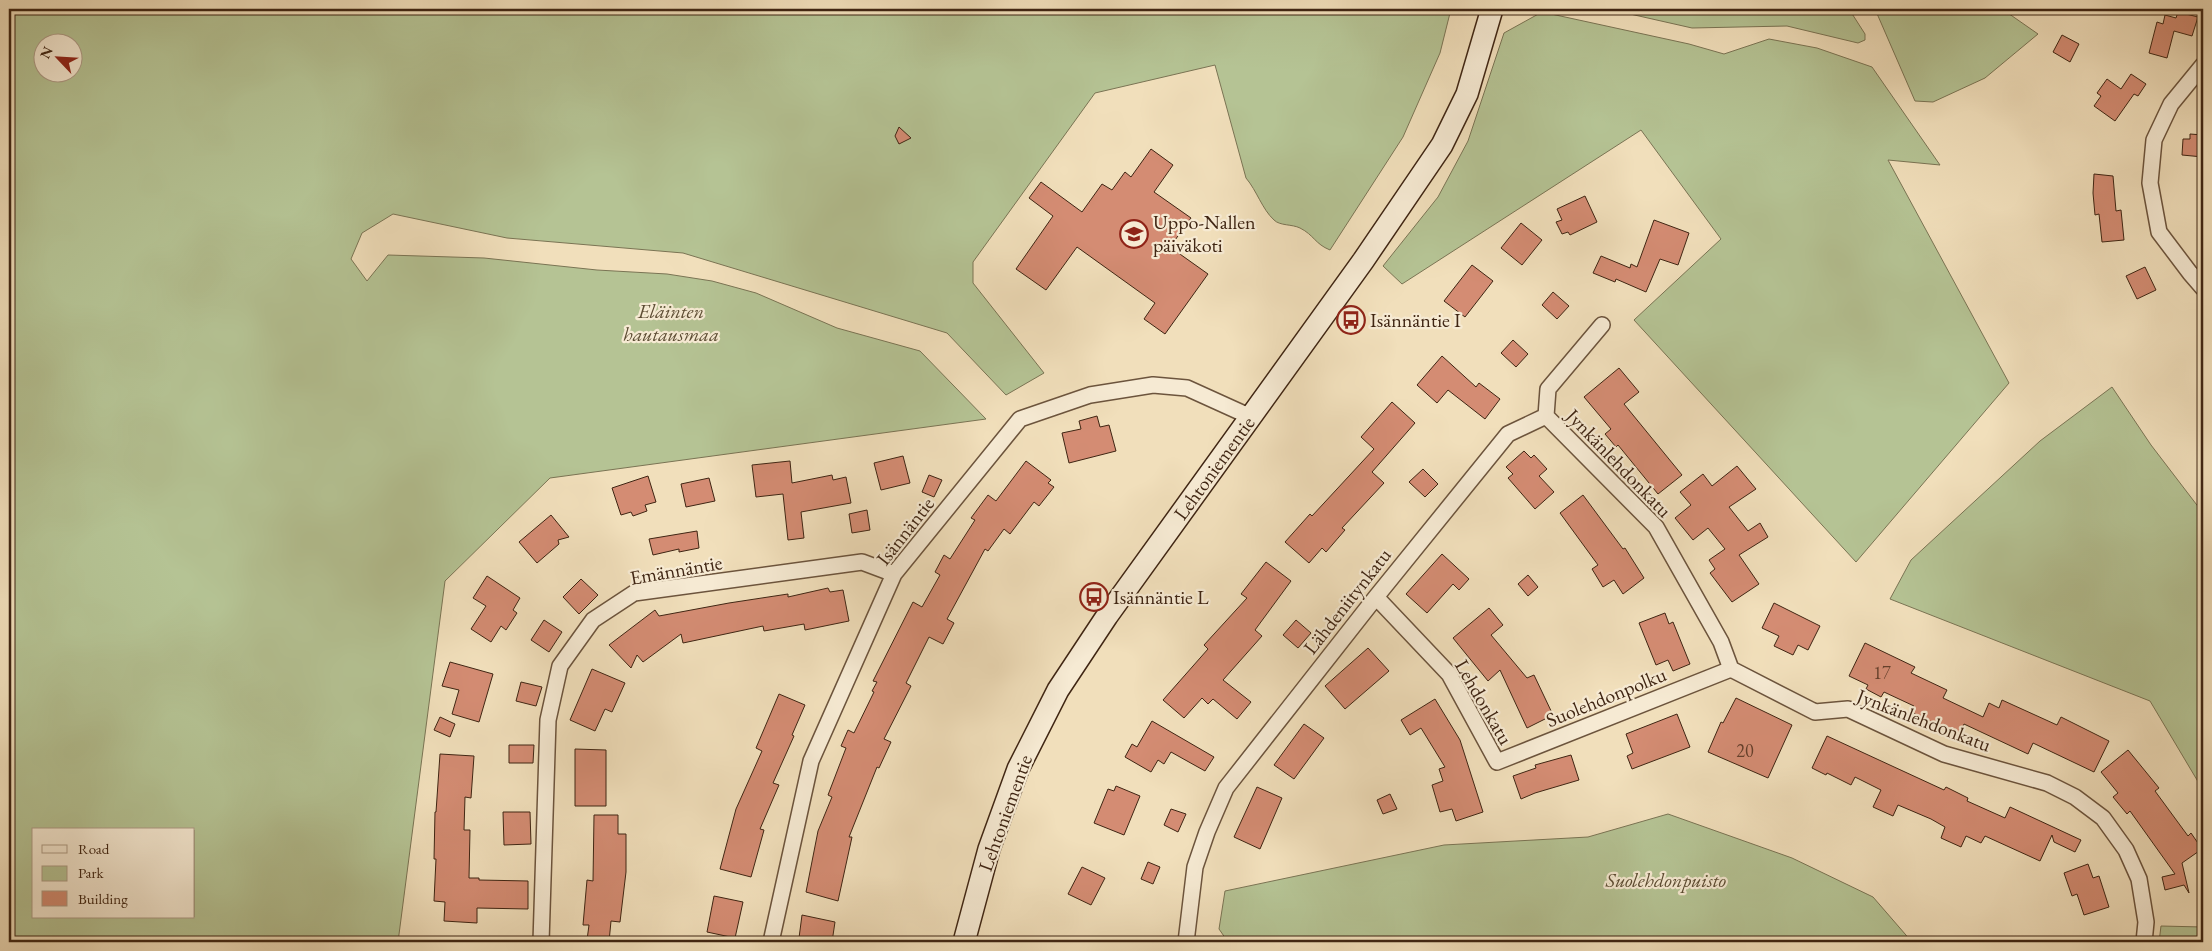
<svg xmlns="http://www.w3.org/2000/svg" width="2212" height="951" viewBox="0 0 2212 951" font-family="'EB Garamond',serif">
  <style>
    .green { fill: #b5c394; stroke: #7a7454; fill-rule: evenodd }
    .building { fill: #d48c73; stroke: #3f2513 }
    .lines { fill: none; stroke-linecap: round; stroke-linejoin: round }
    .minor-casing { stroke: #6c543d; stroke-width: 18 }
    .secondary-casing { stroke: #3f2513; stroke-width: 24 }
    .minor { stroke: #f6ead3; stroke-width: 15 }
    .secondary { stroke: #f6ead3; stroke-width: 21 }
    .labels { text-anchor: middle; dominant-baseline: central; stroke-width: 4.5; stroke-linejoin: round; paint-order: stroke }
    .number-label { font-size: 18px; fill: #643f2b }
    .poi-label { font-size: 20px; fill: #3f2513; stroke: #f6ead3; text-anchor: start }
    .park-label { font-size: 20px; font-style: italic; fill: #5c4c33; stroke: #f6ead3 }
    .street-label { font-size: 20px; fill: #3f2513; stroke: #f6ead3 }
  </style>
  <rect width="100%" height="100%" fill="#f1dfbb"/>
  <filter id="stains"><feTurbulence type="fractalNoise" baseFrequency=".004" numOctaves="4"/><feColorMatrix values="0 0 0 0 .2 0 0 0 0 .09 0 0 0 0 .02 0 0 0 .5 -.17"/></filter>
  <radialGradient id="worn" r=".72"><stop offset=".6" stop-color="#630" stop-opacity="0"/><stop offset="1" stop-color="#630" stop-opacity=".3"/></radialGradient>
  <!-- green -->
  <path class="green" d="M 9,9 L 1451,9 L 1440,53 L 1403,137 L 1330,250 C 1315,244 1314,235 1300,228 C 1292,224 1280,226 1274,220 C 1262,209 1257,191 1246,178 L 1215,65 L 1095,93 L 973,262 L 973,283 L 1044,373 L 1006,395 L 947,333 L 683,253 L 507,238 L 393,214 L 362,233 L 351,259 L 367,281 L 388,255 L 484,258 L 597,270 L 667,274 L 712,281 L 756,293 L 837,328 L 920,351 L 986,419 L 550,478 L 445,581 L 398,942 L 9,942 ZM 42,42 L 72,42 L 72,72 L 42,72 ZM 34,830 L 194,830 L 194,917 L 34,917 Z
    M 1608,9 L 1849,9 L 1865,34 L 1865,40 L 1858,43 L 1787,26 L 1692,28 Z
    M 1875,9 L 1993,9 L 2005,11 L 2038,34 L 1985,78 L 1933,102 L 1915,101 Z
    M 1542,12 L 1689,44 L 1724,54 L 1769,39 L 1817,48 L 1872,67 L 1940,165 L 1888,160 L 2009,383 L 1856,562 L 1634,320 L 1721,239 L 1641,130 L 1402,284 L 1383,266 L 1438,197 L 1468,141 L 1504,33 Z
    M 2112,387 L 2151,445 L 2203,513 L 2203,790 L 2150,701 L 1890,599 L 1911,560 L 2040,441 Z
    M 1668,814 L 1792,858 L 1873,897 L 1912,942 L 1228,942 L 1219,929 L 1225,891 L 1444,845 L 1588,837 Z
    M 2161,926 L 2203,927 L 2203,942 L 2159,942 Z"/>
  <!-- building -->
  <path class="building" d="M 2178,12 L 2198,17 L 2192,36 L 2174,31 L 2167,58 L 2149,53 L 2157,22 L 2163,24 L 2165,15 L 2176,18 Z
    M 2062,35 L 2079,44 L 2070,62 L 2053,52 Z
    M 2131,74 L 2146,84 L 2138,96 L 2134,94 L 2115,121 L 2094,106 L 2101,96 L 2097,93 L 2107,79 L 2121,89 Z
    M 899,127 L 911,138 L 899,144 L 895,136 Z
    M 2190,134 L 2203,135 L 2203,157 L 2182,155 L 2183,139 L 2190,139 Z
    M 1151,149 L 1173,165 L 1154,192 L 1191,218 L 1170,247 L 1208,274 L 1165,334 L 1144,319 L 1155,303 L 1077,247 L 1046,290 L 1016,269 L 1053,216 L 1029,198 L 1041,182 L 1082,212 L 1102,184 L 1112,190 L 1125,172 L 1131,177 Z
    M 2094,174 L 2113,176 L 2116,211 L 2121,210 L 2124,240 L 2102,242 L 2099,214 L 2095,215 L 2093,193 Z
    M 1585,196 L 1597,222 L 1570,235 L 1568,232 L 1562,234 L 1556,222 L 1562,220 L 1557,209 Z
    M 1654,220 L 1689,233 L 1678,265 L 1660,259 L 1646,292 L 1616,279 L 1615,282 L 1593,273 L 1601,256 L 1630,268 L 1631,264 L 1637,267 Z
    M 1521,223 L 1542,240 L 1522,265 L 1501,248 Z
    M 1472,265 L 1493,281 L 1465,317 L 1444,301 Z
    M 2145,267 L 2156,290 L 2137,299 L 2126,276 Z
    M 1553,292 L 1569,306 L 1557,319 L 1542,305 Z
    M 1513,340 L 1528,354 L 1516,367 L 1501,353 Z
    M 1442,356 L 1476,387 L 1479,383 L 1500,399 L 1485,419 L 1448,390 L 1437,403 L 1417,385 Z
    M 1619,368 L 1639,392 L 1624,404 L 1682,475 L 1658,494 L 1618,445 L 1616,447 L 1605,434 L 1611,429 L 1584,397 Z
    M 1392,402 L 1415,423 L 1372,472 L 1384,483 L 1342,528 L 1345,530 L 1326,552 L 1322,548 L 1309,563 L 1285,542 L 1310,514 L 1312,516 L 1374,449 L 1361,437 Z
    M 1097,416 L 1100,427 L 1109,425 L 1116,451 L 1069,463 L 1062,433 L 1081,429 L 1079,421 Z
    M 1524,451 L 1531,458 L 1534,455 L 1547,469 L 1539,476 L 1554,492 L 1535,509 L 1508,478 L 1513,474 L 1506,467 Z
    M 903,456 L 910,483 L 881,490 L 874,463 Z
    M 790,461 L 792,483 L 832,475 L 833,480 L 846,477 L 851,503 L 801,512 L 804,538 L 788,540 L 783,494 L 756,497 L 752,465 Z
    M 1026,461 L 1051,480 L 1048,483 L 1054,487 L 1039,506 L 1034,502 L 1010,534 L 1004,529 L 988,551 L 985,549 L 947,619 L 954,623 L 943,644 L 929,637 L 906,683 L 911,686 L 884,739 L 891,742 L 879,768 L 877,767 L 849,837 L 852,837 L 838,901 L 806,892 L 818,831 L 832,797 L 828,795 L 846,748 L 841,746 L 848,730 L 854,733 L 874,692 L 872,691 L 877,682 L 873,681 L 913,602 L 922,607 L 940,575 L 935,572 L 944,555 L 950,559 L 975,520 L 971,518 L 988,495 L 996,501 Z
    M 1737,466 L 1756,489 L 1729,507 L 1748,531 L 1760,523 L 1768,537 L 1739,555 L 1759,584 L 1732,602 L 1710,573 L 1715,569 L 1709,560 L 1725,549 L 1708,528 L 1693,540 L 1675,518 L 1691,505 L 1680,492 L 1703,474 L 1712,486 Z
    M 1423,469 L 1438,484 L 1425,497 L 1409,482 Z
    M 929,475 L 942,480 L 934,497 L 922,492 Z
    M 648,476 L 656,502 L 645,505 L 647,511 L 633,516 L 631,512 L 621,515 L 612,488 Z
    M 709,478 L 715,501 L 686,507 L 681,484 Z
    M 1583,495 L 1623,549 L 1625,548 L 1644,578 L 1623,594 L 1614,580 L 1603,587 L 1592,569 L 1598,565 L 1560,513 Z
    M 867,510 L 870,530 L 852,533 L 849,514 Z
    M 551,515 L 569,537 L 558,540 L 559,544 L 537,563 L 519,542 Z
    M 697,531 L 699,548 L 679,552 L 679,549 L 653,555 L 649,539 Z
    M 1442,554 L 1469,579 L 1459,590 L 1453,584 L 1427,613 L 1406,594 Z
    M 1266,562 L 1291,581 L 1255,630 L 1262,636 L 1223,680 L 1251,702 L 1237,719 L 1213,699 L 1208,704 L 1202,698 L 1184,718 L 1163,700 L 1208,649 L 1204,645 L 1247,598 L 1241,594 Z
    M 1528,575 L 1538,587 L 1528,596 L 1518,584 Z
    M 487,576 L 520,598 L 513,610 L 517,613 L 506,630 L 501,626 L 491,642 L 471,629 L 486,606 L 473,598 Z
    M 581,579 L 598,595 L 579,614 L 563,597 Z
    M 828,588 L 830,592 L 843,590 L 849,621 L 805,630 L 804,624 L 764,631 L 763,626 L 683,643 L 681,634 L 643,662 L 637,655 L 631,668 L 609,645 L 655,610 L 659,616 L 729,603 L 788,594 L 788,597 Z
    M 1774,603 L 1820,626 L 1808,650 L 1798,645 L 1793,655 L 1774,646 L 1779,636 L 1762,628 Z
    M 1489,608 L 1503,625 L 1491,635 L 1527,678 L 1534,675 L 1553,715 L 1527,728 L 1500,670 L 1488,681 L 1453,638 Z
    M 1665,613 L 1669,624 L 1673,622 L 1690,664 L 1673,671 L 1668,660 L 1656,665 L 1639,623 Z
    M 544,620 L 562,632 L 549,652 L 531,640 Z
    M 1296,620 L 1311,633 L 1298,648 L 1283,635 Z
    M 1865,643 L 1915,667 L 1911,673 L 1947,690 L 1943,698 L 1983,717 L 1989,703 L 1999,708 L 2002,700 L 2057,725 L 2061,717 L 2109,741 L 2094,772 L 2033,743 L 2028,754 L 1964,724 L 1959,735 L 1911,712 L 1914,706 L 1884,692 L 1881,697 L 1866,689 L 1868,685 L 1849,676 Z
    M 1368,648 L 1389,671 L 1345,709 L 1325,686 Z
    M 450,662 L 493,674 L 479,722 L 452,714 L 459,690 L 442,686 Z
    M 592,669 L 625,683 L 612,712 L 605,709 L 595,731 L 570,720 Z
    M 521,682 L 542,687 L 536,706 L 516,701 Z
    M 779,694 L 805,705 L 792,735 L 794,736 L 773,783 L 779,785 L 760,829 L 764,830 L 751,877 L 720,869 L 736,809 L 762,751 L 756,748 Z
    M 1736,698 L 1792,725 L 1768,778 L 1708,752 L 1721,722 L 1723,723 Z
    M 1435,699 L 1460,740 L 1483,812 L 1456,821 L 1452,809 L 1440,812 L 1432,785 L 1443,781 L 1439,769 L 1445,767 L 1421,728 L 1410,735 L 1401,720 Z
    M 1677,714 L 1690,747 L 1632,769 L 1627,756 L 1633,753 L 1626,734 Z
    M 440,717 L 455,724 L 450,737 L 434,730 Z
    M 1152,721 L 1214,757 L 1205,771 L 1171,752 L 1164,764 L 1158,760 L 1151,772 L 1125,757 L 1132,744 L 1137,747 Z
    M 1304,724 L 1324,738 L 1294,779 L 1274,765 Z
    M 1827,736 L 1944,790 L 1946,787 L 1968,798 L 1967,801 L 2005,818 L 2010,807 L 2081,840 L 2075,852 L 2054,842 L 2052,835 L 2040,861 L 1985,836 L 1981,843 L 1966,836 L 1961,847 L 1941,838 L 1945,827 L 1931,819 L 1898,805 L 1893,816 L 1873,807 L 1881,790 L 1855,777 L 1851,785 L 1827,773 L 1826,775 L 1812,768 Z
    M 509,745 L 534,745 L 533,763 L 509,763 Z
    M 575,749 L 606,750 L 606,806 L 575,806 Z
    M 2128,750 L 2159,788 L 2155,791 L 2188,836 L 2191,833 L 2202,849 L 2182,863 L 2189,893 L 2184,885 L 2165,890 L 2162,877 L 2175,874 L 2130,811 L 2127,814 L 2113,797 L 2118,793 L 2101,772 Z
    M 440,754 L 474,756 L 471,798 L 465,797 L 464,830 L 470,830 L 469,878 L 479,878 L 479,880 L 528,881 L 528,909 L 477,908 L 477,923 L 444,921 L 445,902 L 434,901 L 436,859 L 434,859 L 435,812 L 436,812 Z
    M 1571,755 L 1579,780 L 1535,793 L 1521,799 L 1513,776 L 1536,768 L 1535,765 Z
    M 1116,786 L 1140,796 L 1124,835 L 1094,823 L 1108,789 L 1114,791 Z
    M 1257,787 L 1282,798 L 1260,849 L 1234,837 Z
    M 1390,794 L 1397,809 L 1383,814 L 1377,800 Z
    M 1171,809 L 1186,814 L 1178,832 L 1164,825 Z
    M 503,812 L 530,812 L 531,844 L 504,845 Z
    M 594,815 L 618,815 L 618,834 L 626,834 L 626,872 L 620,922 L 611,921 L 609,942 L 587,940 L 589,925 L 583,925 L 587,880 L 593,881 Z
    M 1148,862 L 1160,867 L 1153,884 L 1141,879 Z
    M 2088,864 L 2093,878 L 2099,876 L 2109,907 L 2084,915 L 2077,894 L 2072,896 L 2064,873 Z
    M 1082,867 L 1105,878 L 1091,905 L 1068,894 Z
    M 714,896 L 743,902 L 735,938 L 707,932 Z
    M 802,915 L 835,922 L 832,942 L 799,938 Z"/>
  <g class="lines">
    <defs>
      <path id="minor" d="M 2203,65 L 2171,104 L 2154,140 L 2150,183 L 2159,232 L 2190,273 L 2203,288
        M 1546,416 L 1656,527 L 1721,642 L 1731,669 L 1815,712 L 1848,709 L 1944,754 L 2047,783 L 2075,797 L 2103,818 L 2126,850 L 2139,879 L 2146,922 L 2144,942
        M 1376,597 L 1449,674 L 1497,762 L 1731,669
        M 541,942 L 548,720 L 560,666 L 593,620 L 634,593 L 862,562 L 894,574
        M 771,942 L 811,761 L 894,574 L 1020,419 L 1090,395 L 1153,385 L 1187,388 L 1251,417
        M 1186,942 L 1195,867 L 1207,832 L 1226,788 L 1376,597 L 1508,434 L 1546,416 L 1548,389 L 1602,325"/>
      <path id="secondary" d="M 964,942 L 989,849 L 1018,769 L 1058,690 L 1107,616 L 1363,261 L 1442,145 L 1467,94 L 1492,9"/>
    </defs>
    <!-- minor casing -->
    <use href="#minor" class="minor-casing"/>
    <!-- secondary casing -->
    <use href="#secondary" class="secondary-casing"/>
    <!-- minor -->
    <use href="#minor" class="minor"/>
    <!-- secondary -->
    <use href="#secondary" class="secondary"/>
  </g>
  <!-- icons -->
  <defs>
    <symbol id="school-ring" viewBox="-11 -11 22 22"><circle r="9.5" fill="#f6ead3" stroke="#8f2418" stroke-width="1.5"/><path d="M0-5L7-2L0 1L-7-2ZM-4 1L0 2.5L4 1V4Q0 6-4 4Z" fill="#8f2418"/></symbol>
    <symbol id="bus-ring" viewBox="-11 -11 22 22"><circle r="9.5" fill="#f6ead3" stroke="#8f2418" stroke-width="1.5"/><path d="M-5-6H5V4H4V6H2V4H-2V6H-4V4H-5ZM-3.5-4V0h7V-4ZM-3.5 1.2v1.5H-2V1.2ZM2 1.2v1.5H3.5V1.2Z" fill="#8f2418"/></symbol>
  </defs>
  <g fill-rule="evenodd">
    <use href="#school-ring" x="1118" y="218" width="32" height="32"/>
    <use href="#bus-ring" x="1335" y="304" width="32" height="32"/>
    <use href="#bus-ring" x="1078" y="581" width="32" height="32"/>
  </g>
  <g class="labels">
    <!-- number labels -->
    <g class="number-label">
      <text x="1882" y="672">17</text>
      <text x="1745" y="750">20</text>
    </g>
    <!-- poi labels -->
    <g class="poi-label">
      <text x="1153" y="222">Uppo-Nallen<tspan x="1153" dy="23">päiväkoti</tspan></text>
      <text x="1370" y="320">Isännäntie I</text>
      <text x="1113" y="597">Isännäntie L</text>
    </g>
    <!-- park labels -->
    <g class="park-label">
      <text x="671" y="311">Eläinten<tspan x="671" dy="23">hautausmaa</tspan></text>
      <text x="1666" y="880">Suolehdonpuisto</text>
    </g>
    <!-- street labels -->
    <g class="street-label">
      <text transform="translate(1619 463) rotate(46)">Jynkänlehdonkatu</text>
      <text transform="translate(1214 468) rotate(-54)">Lehtoniementie</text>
      <text transform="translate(905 531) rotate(-52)">Isännäntie</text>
      <text transform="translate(676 570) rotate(-10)">Emännäntie</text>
      <text transform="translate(1347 601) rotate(-52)">Lähdeniitynkatu</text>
      <text transform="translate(1606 697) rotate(-22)">Suolehdonpolku</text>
      <text transform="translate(1484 702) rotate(60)">Lehdonkatu</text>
      <text transform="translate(1924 720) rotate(21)">Jynkänlehdonkatu</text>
      <text transform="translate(1005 813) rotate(-70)">Lehtoniementie</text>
    </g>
  </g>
  <!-- margin -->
  <rect width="2212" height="951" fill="none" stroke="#f1dfbb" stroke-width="30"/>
  <rect x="10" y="10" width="2192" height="931" fill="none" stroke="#3f2513" stroke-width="2.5"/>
  <rect x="15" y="15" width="2182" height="921" fill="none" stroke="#3f2513"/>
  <!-- legend -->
  <rect x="32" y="828" width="162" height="90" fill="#f6ead3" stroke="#ad9b86"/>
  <rect x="42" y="845" width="25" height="8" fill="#f6ead3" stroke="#ad9b86"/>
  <text x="78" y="854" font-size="15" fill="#3f2513">Road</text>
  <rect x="42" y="866" width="25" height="15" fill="#b5c394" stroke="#ad9b86"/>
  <text x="78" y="878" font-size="15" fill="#3f2513">Park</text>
  <rect x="42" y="891" width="25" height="15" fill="#d48c73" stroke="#ad9b86"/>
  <text x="78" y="904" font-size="15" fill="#3f2513">Building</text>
  <!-- north arrow -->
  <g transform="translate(58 58) rotate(295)"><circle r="24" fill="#f6ead3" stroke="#ad9b86"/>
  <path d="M0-4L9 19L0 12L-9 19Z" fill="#8f2418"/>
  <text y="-8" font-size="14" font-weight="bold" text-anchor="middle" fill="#3f2513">N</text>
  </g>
  <rect width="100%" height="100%" filter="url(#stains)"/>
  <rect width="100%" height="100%" fill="url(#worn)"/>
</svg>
